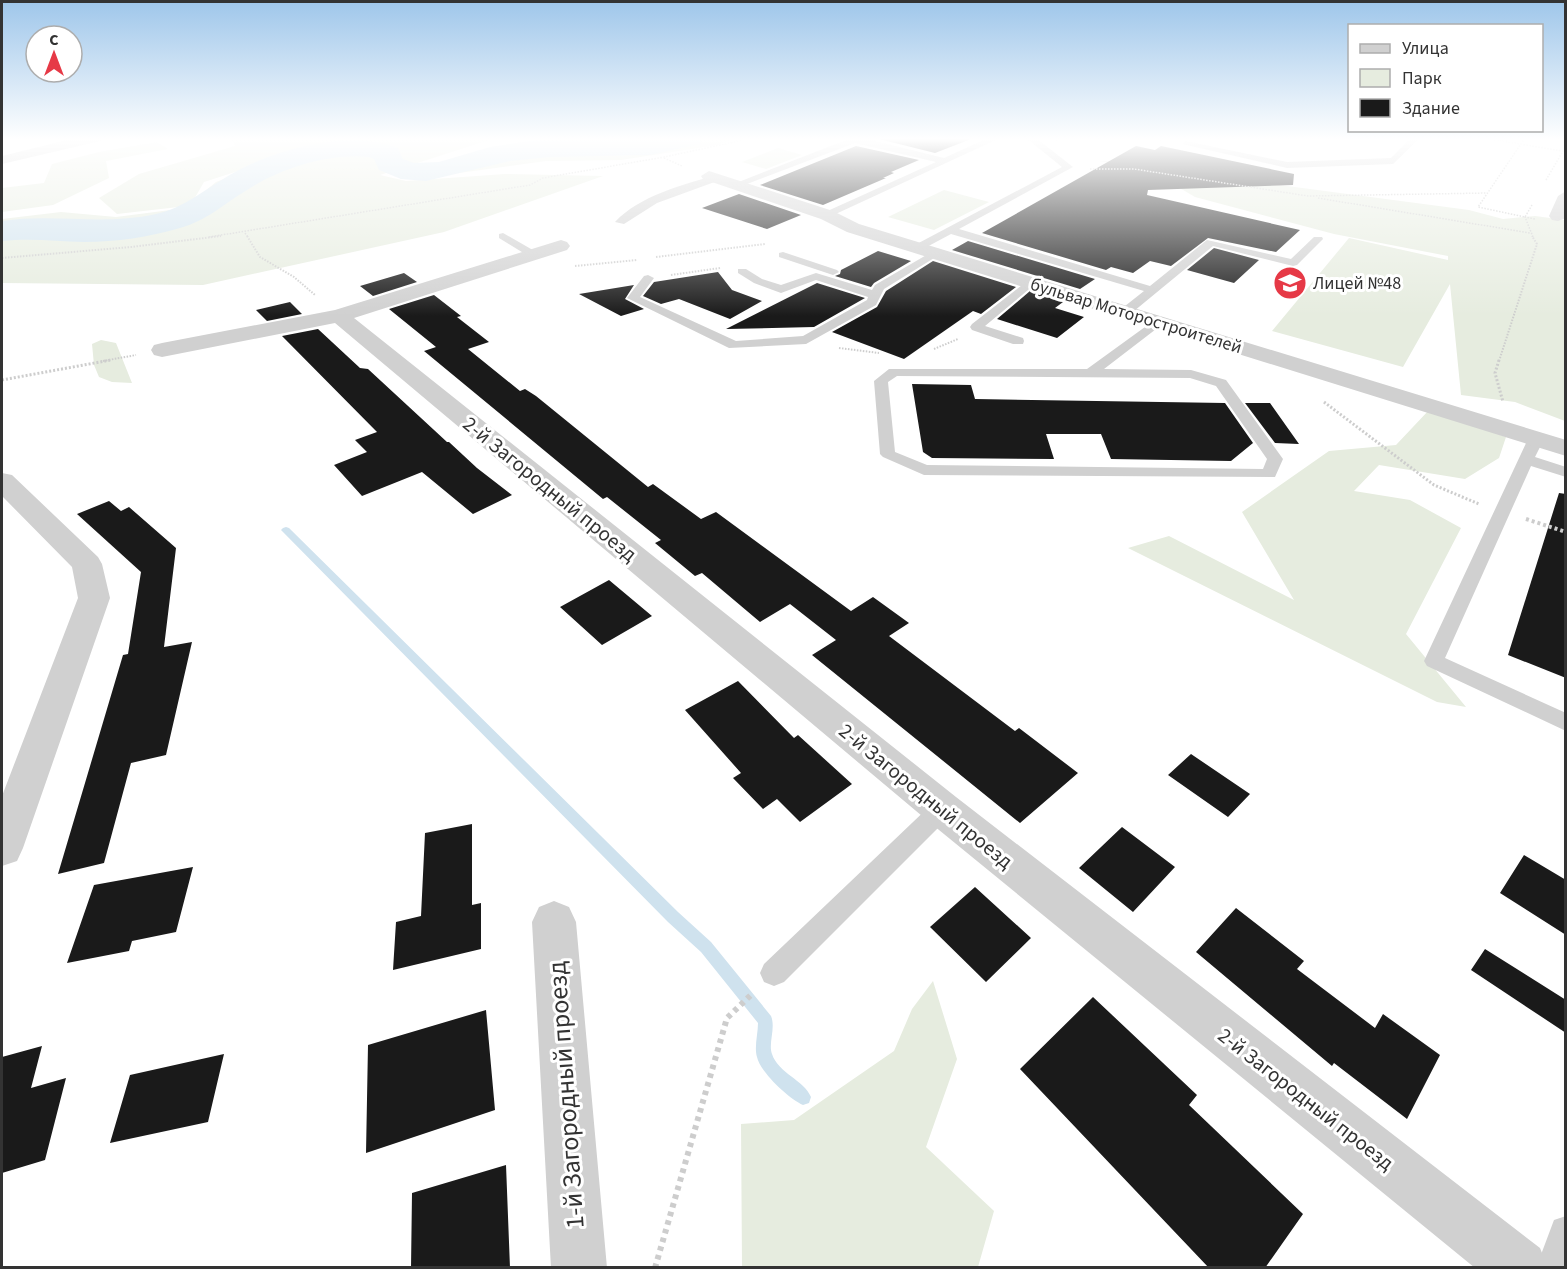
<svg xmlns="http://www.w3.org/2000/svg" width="1567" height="1269" viewBox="0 0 1567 1269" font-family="'Source Sans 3',sans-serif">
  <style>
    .green { fill: #e6ecdf }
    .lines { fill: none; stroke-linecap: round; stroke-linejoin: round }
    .stream { fill: #cfe2ee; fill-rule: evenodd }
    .river { fill: #cfe2ee; fill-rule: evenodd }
    .building { fill: #1a1a1a }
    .path-far4 { stroke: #cdcdcd; stroke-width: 1.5; stroke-dasharray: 1.5 1.5; stroke-linecap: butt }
    .path-far3 { stroke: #cdcdcd; stroke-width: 2; stroke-dasharray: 1.5 1.5; stroke-linecap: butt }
    .path-far2 { stroke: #cdcdcd; stroke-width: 3; stroke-dasharray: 2 2; stroke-linecap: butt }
    .path-far1 { stroke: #cdcdcd; stroke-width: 4; stroke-dasharray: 3 3; stroke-linecap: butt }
    .path { stroke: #cdcdcd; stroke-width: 6; stroke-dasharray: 4.5 4.5; stroke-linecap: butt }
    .service { fill: #d0d0d0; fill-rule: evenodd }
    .minor { fill: #d0d0d0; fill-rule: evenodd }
    .tertiary { fill: #d0d0d0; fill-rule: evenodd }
    .labels { text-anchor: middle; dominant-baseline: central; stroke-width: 6; stroke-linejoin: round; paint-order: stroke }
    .far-poi-label { font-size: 18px; fill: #333; stroke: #fff; text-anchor: start }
    .far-street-label { font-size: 18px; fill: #333; stroke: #fff }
    .street-label { font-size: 21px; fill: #333; stroke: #fff }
    .near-street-label { font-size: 26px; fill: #333; stroke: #fff }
  </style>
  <rect width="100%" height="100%" fill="#fff"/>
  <!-- green -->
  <path class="green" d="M 231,138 L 356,138 L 315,146 L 204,182 L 193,201 L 216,182 L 271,161 L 339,144 L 372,138 L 488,138 L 489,140 L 380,175 L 406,181 L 505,174 L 603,176 L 444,232 L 203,285 L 2,283 L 2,219 L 61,212 L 116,217 L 186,208 L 187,206 L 117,214 L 99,198 L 139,174 L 235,146 Z
    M 680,138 L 737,138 L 717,145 L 621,160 L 546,161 L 437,176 L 523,153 L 590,155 L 671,143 Z
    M 157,142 L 168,149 L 106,161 L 109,178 L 53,205 L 2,212 L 2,188 L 44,183 L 52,164 L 99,152 Z
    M 778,148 L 802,155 L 766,169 L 742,162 Z
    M 1099,161 L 1175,164 L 1212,176 L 1469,210 L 1503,219 L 1535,216 L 1565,220 L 1565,421 L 1515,402 L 1461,395 L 1450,284 L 1403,367 L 1272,331 L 1349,238 L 1448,260 L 1448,256 L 1334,234 L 1195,197 L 1178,187 L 1180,175 Z
    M 944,190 L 989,202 L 934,230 L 888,217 Z
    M 101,340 L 116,343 L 132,383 L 112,382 L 99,377 L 94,365 L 92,344 Z
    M 1429,410 L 1506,437 L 1499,458 L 1465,479 L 1379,465 L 1354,491 L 1410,500 L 1461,528 L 1406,634 L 1466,707 L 1437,702 L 1128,548 L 1169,536 L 1294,600 L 1242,512 L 1329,451 L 1396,445 Z
    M 933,981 L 957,1059 L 926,1147 L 994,1211 L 978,1267 L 742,1267 L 741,1124 L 794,1120 L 894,1051 L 912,1009 Z"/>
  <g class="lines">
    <!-- stream -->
    <path class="stream" d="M 286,527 L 289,528 L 678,912 L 711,942 L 771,1016 C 776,1028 768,1043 772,1054 C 778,1073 804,1080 811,1097 L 809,1103 L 803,1105 C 789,1099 760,1072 757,1057 C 754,1047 758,1034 758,1023 L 701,952 L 668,922 L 283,532 L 281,530 L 283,528 Z"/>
    <!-- river -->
    <path class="river" d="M 703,138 L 700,144 L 650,155 L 549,157 L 510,161 L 426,181 L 401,179 L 379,170 L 374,159 L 369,157 C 329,153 281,168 247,190 C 224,204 206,221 180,228 C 148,237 117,242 84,242 C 56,241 29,238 2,241 L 2,221 C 53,213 103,226 156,214 C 184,208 204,190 228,176 C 274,149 347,129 398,148 L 403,159 L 414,163 L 439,162 L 490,147 L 529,141 Z"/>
  </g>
  <!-- building -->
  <path class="building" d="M 875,138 L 971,138 L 971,139 L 935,153 Z
    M 856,146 L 919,160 L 891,172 L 894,173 L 883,178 L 886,178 L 823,205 L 760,185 Z
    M 1136,146 L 1155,150 L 1161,146 L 1294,174 L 1293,185 L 1148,190 L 1147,195 L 1300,230 L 1276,252 L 1208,238 L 1171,266 L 1150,261 L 1133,273 L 1111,267 L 1106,270 L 982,233 Z
    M 739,194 L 801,215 L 767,229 L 702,208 Z
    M 968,241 L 1095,279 L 1080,289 L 952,250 Z
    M 1214,248 L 1259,260 L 1234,283 L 1187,270 Z
    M 878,251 L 911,261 L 874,283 L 871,287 L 835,276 L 840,274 L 841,270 Z
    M 933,261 L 1016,287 L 981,314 L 973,311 L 904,359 L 832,332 L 877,307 L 886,291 Z
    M 718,272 L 732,290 L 762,301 L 730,319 L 679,299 L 661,304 L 643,296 L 654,282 Z
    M 404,273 L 417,282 L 373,296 L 360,286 Z
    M 817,283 L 865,298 L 814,327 L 726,329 Z
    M 634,285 L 625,299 L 644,309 L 621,316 L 579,294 Z
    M 1030,291 L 1063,302 L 1055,308 L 1084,317 L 1057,338 L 997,319 Z
    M 434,295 L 461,316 L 457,317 L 489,342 L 468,349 L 520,391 L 525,389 L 536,396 L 648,487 L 653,484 L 701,519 L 716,512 L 851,611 L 873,597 L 909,623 L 889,636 L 1015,731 L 1019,728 L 1078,773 L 1020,823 L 812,655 L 836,640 L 790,604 L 760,622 L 702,573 L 695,576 L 655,543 L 661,540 L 607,497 L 603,499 L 424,351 L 436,347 L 389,309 Z
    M 290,302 L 302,314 L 267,321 L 256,310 Z
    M 318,329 L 360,368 L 368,369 L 447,442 L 449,442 L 477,468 L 512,495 L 473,514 L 422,472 L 362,496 L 334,465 L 367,452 L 355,440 L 377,432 L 282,336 Z
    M 912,384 L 971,385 L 975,399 L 1225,403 L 1253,443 L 1231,461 L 1111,459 L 1101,434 L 1046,434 L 1054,459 L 932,458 L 923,452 Z
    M 1245,403 L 1270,403 L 1299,444 L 1275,443 Z
    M 1559,493 L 1566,494 L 1566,678 L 1508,655 Z
    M 109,501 L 121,511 L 129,507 L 176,548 L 164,647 L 192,642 L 166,755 L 131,763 L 104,863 L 58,874 L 123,655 L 128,654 L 141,572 L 77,514 Z
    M 609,580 L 652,616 L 602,645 L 560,607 Z
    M 738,681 L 794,738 L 798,735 L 852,784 L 800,822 L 777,799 L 763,809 L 733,778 L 741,773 L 685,710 Z
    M 1191,754 L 1250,794 L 1228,817 L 1168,775 Z
    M 472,824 L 472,905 L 481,903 L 481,949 L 393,970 L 396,922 L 421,916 L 425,833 Z
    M 1122,827 L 1175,867 L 1133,912 L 1079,868 Z
    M 1524,855 L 1566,880 L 1566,935 L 1500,893 Z
    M 193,867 L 176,932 L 132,941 L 129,951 L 67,963 L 94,885 Z
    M 975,887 L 1031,938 L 986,982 L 930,927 Z
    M 1236,908 L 1304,961 L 1297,969 L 1375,1028 L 1383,1014 L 1440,1055 L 1407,1119 L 1334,1063 L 1332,1066 L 1196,952 Z
    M 1485,949 L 1566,1000 L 1566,1033 L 1471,970 Z
    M 1093,997 L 1197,1095 L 1189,1105 L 1303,1214 L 1265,1268 L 1209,1268 L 1020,1069 Z
    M 486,1010 L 495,1110 L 366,1153 L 368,1045 Z
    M 42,1046 L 31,1088 L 66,1078 L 45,1160 L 2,1173 L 2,1057 Z
    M 224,1054 L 208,1122 L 110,1143 L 130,1075 Z
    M 506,1165 L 510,1268 L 411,1268 L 412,1193 Z"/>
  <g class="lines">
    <!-- path-far4 -->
    <path class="path-far4" d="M 1154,138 L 1164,140
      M 1485,138 L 1562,151
      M 1525,138 L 1478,207 L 1525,217 L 1532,205
      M 664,158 L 682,166
      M 1090,169 L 1134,169 L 1308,196 L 1487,193
      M 1546,180 L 1566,146
      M 1318,198 L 1530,233
      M 245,233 L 248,237
      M 209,237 L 530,185 L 543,178 L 664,157 L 753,138
      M 1533,237 L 1525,217 L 1535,219"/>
    <!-- path-far3 -->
    <path class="path-far3" d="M 247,236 L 260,257 L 294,277 L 315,295
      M 656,257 L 765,244
      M 2,258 L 131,247 L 221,236
      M 575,266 L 637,260
      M 671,275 L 720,268
      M 839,348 L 879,353
      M 934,349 L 958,339
      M 103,361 L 136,355
      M 1499,361 L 1537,244 L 1532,236"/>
    <!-- path-far2 -->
    <path class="path-far2" d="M 1499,360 L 1495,373 L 1503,402
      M 2,380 L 111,360
      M 1324,402 L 1434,485 L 1479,504"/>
    <!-- path-far1 -->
    <path class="path-far1" d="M 1526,519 L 1566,532"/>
    <!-- path -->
    <path class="path" d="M 655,1268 L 727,1018 L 753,993"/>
    <!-- service -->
    <path class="service" d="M 851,138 L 863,138 L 944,158 L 988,138 L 1000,138 L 827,218 L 822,215 L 823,213 L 936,162 L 855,143 L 739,187 L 731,185 Z
      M 1026,138 L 1036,138 L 1073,167 L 959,229 L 1150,286 L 1207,240 L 1291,259 L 1314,237 L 1322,237 L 1323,239 L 1297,265 L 1293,266 L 1213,246 L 1128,316 L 1124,317 L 1118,313 L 1120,310 L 1144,291 L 951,234 L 921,250 L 913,250 L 913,246 L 1062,167 Z
      M 1052,138 L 1061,138 L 1057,141 Z
      M 1411,138 L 1420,138 L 1393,164 L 1287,168 L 1182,144 L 1186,141 L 1287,162 L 1391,158 Z
      M 717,175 L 720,176 L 720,180 L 657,203 L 624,224 L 615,222 C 639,196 684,184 717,175 Z
      M 503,233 L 538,253 L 540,255 L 538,257 L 530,257 L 499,238 L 499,234 Z
      M 935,250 L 941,253 L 939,255 L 884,289 L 876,305 L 806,344 L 729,348 L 627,298 L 644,276 L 648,275 L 654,278 L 640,297 L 736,341 L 803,336 L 867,300 L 868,297 L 816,280 L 781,293 L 754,283 L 738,273 L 738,269 L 746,269 L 762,279 L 781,285 L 816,273 L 872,290 L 875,285 Z
      M 783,252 L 837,270 L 839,272 L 833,275 L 779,257 L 779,253 Z
      M 1030,279 L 1034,281 L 1034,285 L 985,326 L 1023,338 L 1024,341 L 1023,344 L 1013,344 L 972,330 L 970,327 L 972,324 Z
      M 1156,319 L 1160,320 L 1162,323 L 1160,326 L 1104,369 L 1191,370 L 1226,380 L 1283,459 L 1275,477 L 924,475 L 883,457 L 880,454 L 874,381 L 889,369 L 1087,369 ZM 897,376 L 1190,378 L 1216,386 L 1267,459 L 1263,469 L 927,465 L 895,452 L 888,382 Z
      M 1536,434 L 1544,439 L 1535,457 L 1566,467 L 1566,477 L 1531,466 L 1445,658 L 1566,713 L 1566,731 L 1427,666 L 1424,661 L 1528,439 Z
      M 942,799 L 950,802 L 954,809 L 950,816 L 784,982 L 774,986 L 764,982 L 760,973 L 764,964 L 934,802 Z
      M 1566,1216 L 1566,1268 L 1536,1268 L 1554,1220 Z"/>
    <!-- minor -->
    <path class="minor" d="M 709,171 L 833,211 L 859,224 L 1566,440 L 1566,456 L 847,232 L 821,219 L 703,179 L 701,176 Z
      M 1566,191 L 1566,218 L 1558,221 L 1552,220 L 1549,216 L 1558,196 Z
      M 561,240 L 567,242 L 570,246 L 567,250 L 354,318 L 956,797 L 1540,1248 L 1548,1268 L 1475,1268 L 928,821 L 335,323 L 162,357 L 154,355 L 151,350 L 154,345 L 162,343 L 335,310 Z
      M 2,473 L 12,475 L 98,557 L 102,564 L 110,598 L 23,848 L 17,861 L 2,866 L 2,796 L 78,598 L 72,567 L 2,496 Z
      M 554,901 L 569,907 L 576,922 L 607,1268 L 551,1268 L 532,922 L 539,907 Z"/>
    <!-- tertiary -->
    <path class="tertiary" d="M 75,138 L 102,138 L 100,141 L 2,164 L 2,156 Z"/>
  </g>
  <!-- sky -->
  <linearGradient id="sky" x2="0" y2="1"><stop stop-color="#9ec6ea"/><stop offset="0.44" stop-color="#fff"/><stop offset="1" stop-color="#fff" stop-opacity="0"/></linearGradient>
  <rect width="1567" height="316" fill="url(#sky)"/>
  <!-- icons -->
  <defs>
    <symbol id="school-disc" viewBox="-11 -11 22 22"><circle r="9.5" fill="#e63946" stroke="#fff"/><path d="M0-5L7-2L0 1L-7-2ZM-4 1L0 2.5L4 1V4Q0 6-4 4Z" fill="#fff"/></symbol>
  </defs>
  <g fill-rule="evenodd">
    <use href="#school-disc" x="1271" y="264" width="38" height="38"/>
  </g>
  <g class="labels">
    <!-- far-poi labels -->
    <g class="far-poi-label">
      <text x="1313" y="283">Лицей №48</text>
    </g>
    <!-- far-street labels -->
    <g class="far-street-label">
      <text transform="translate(1136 316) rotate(17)">бульвар Моторостроителей</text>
    </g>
    <!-- street labels -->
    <g class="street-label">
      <text transform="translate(550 489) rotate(39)">2-й Загородный проезд</text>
      <text transform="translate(926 796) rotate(39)">2-й Загородный проезд</text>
      <text transform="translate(1306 1099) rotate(38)">2-й Загородный проезд</text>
    </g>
    <!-- near-street labels -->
    <g class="near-street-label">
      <text transform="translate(566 1095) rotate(-94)">1-й Загородный проезд</text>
    </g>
  </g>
  <!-- border -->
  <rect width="1567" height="1269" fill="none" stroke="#333333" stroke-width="6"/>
  <!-- legend -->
  <rect x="1348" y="24" width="195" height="108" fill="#ffffff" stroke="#adadad" stroke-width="1.5"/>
  <rect x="1360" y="44" width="30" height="9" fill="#d0d0d0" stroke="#adadad" stroke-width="1.5"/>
  <text x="1402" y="54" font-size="18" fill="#333333">Улица</text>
  <rect x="1360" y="69" width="30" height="18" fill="#e6ecdf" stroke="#adadad" stroke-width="1.5"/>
  <text x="1402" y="84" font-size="18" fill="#333333">Парк</text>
  <rect x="1360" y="99" width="30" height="18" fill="#1a1a1a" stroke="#adadad" stroke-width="1.5"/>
  <text x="1402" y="114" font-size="18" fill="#333333">Здание</text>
  <!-- north arrow -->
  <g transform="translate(54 54)"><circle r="28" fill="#ffffff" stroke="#adadad" stroke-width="1.5"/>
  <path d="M0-4.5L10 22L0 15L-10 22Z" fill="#e63946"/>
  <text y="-9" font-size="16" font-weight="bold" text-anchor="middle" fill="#333333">С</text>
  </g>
</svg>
